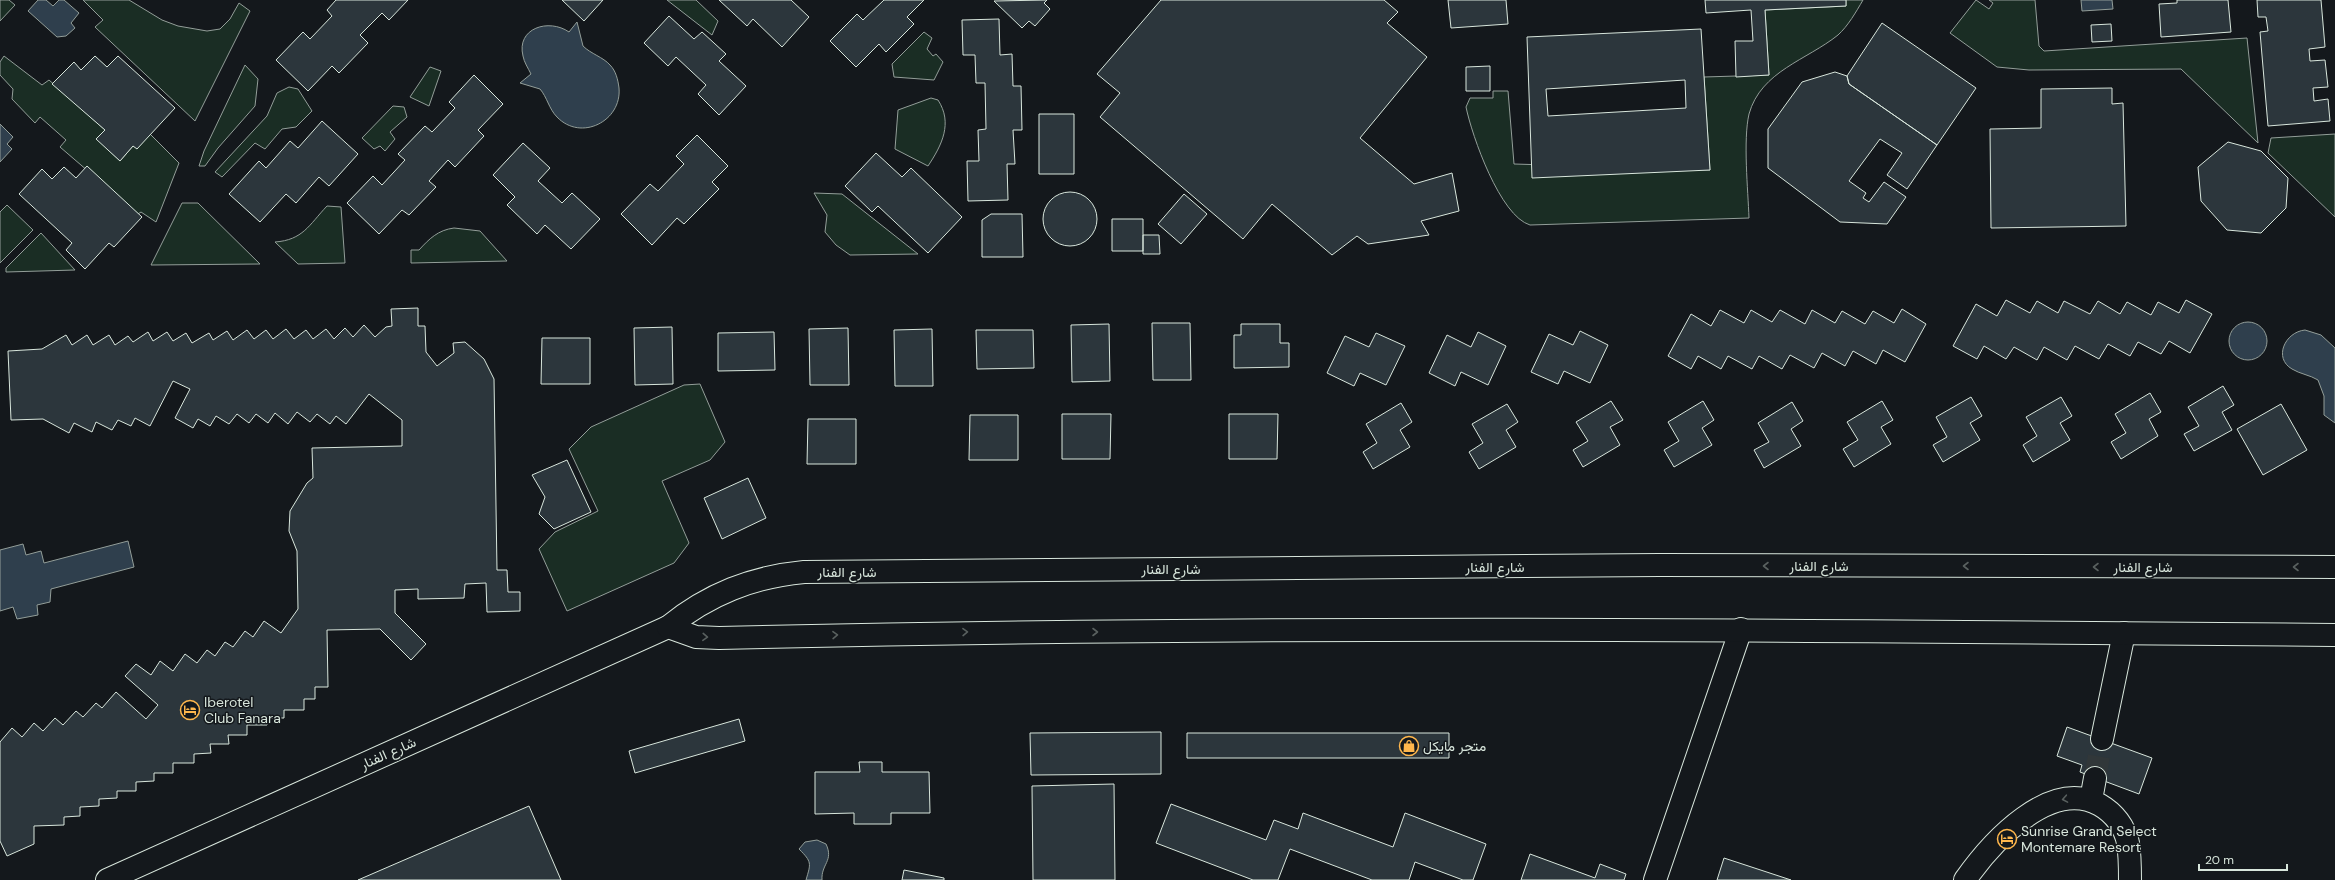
<svg xmlns="http://www.w3.org/2000/svg" width="2335" height="880" viewBox="0 0 2335 880" font-family="'DM Sans',Vazirmatn,sans-serif">
  <style>
    .green { fill: #1a2d24; stroke: #939e99 }
    .water { fill: #2f3f4d; stroke: #939e99 }
    .building { fill: #2c363c; stroke: #d8e6dc; fill-rule: evenodd }
    .lines { fill: none; stroke-linecap: round; stroke-linejoin: round }
    .minor-tunnel { stroke: #313739; stroke-width: 22; stroke-dasharray: 22 11; stroke-linecap: butt }
    .minor-casing { stroke: #d8e6dc; stroke-width: 24 }
    .major-casing { stroke: #d8e6dc; stroke-width: 24 }
    .minor { stroke: #14181c; stroke-width: 22 }
    .major { stroke: #14181c; stroke-width: 22 }
    .oneway { stroke: #59605f }
    .labels { text-anchor: middle; dominant-baseline: central; stroke-width: 3; stroke-linejoin: round; paint-order: stroke }
    .street-label { font-size: 14px; fill: #d8e6dc; stroke: #14181c }
    .poi-label { font-size: 14px; fill: #d8e6dc; stroke: #14181c; text-anchor: start }
  </style>
  <rect width="100%" height="100%" fill="#14181c"/>
  <!-- green -->
  <path class="green" d="M 0,0 L 9,0 L 15,5 L 0,21 Z
    M 83,0 L 129,0 L 162,20 L 178,26 L 207,31 L 220,29 L 230,19 L 239,3 L 250,11 L 195,121 L 95,27 L 103,20 Z
    M 667,0 L 696,0 L 718,21 L 712,35 Z
    M 1846,0 L 1863,0 C 1856,12 1848,26 1838,35 C 1807,60 1761,71 1749,114 C 1743,140 1748,190 1749,218 L 1530,225 C 1500,216 1472,136 1466,107 L 1470,98 L 1493,98 L 1493,91 L 1508,91 L 1514,164 L 1710,170 L 1704,77 L 1769,75 L 1765,10 L 1846,6 Z
    M 1976,0 L 1989,9 L 1993,3 L 1989,0 L 2035,0 L 2039,46 L 2044,51 L 2247,38 L 2258,143 L 2181,69 L 2029,70 L 1997,67 L 1950,33 Z
    M 924,32 L 932,38 L 927,49 L 933,56 L 936,54 L 943,62 L 934,80 L 894,77 L 892,64 Z
    M 4,56 L 42,85 L 49,80 L 105,130 L 97,139 L 120,161 L 133,146 L 137,148 L 150,134 L 179,163 L 156,222 L 141,212 L 138,214 L 60,147 L 66,140 L 40,117 L 35,123 L 12,99 L 13,89 L 0,75 L 0,62 Z
    M 245,65 L 258,79 L 255,106 L 218,148 L 205,166 L 199,166 L 204,151 Z
    M 430,67 L 441,71 L 429,106 L 410,97 Z
    M 289,87 L 298,89 L 312,111 L 296,127 L 282,129 L 265,149 L 255,143 L 222,177 L 215,172 L 267,116 L 277,93 Z
    M 931,98 L 938,100 C 953,123 942,145 928,166 L 895,149 L 898,110 Z
    M 393,106 L 404,107 L 407,117 L 390,132 L 395,139 L 385,151 L 380,146 L 374,149 L 362,138 Z
    M 2335,134 L 2335,217 L 2268,153 L 2271,138 Z
    M 814,193 L 842,194 L 918,254 L 850,255 L 836,245 L 825,232 L 827,215 Z
    M 182,203 L 198,203 L 260,264 L 151,265 Z
    M 7,205 L 33,230 L 0,263 L 0,212 Z
    M 327,206 L 341,207 L 345,263 L 298,264 L 275,242 C 303,240 309,225 327,206 Z
    M 454,228 L 480,231 L 507,261 L 411,263 L 411,250 L 419,250 C 429,239 438,230 454,228 Z
    M 41,233 L 75,270 L 6,272 L 6,268 Z
    M 700,384 L 725,442 L 710,460 L 662,481 L 689,543 L 674,563 L 567,611 L 539,549 L 555,532 L 598,511 L 569,449 L 591,427 L 684,385 Z"/>
  <!-- water -->
  <path class="water" d="M 38,0 L 46,0 L 53,6 L 59,0 L 64,0 L 79,13 L 71,23 L 75,28 L 66,36 L 57,37 L 28,11 Z
    M 2081,0 L 2112,0 L 2113,9 L 2082,11 Z
    M 577,22 L 583,46 C 591,54 603,57 610,65 C 616,71 618,80 619,88 C 622,121 581,142 557,117 C 549,109 547,97 540,89 L 520,83 L 531,74 C 528,68 524,62 523,56 C 516,28 549,18 569,32 Z
    M 0,124 L 13,137 L 7,144 L 12,149 L 0,162 Z
    M2229 341a19 19 0 1 1 38 0a19 19 0 1 1-38 0Z
    M 2305,330 L 2321,335 L 2335,348 L 2335,423 L 2324,415 L 2324,396 L 2318,380 C 2310,375 2300,374 2292,369 C 2273,358 2285,332 2305,330 Z
    M 128,541 L 134,567 L 51,589 L 50,602 L 37,605 L 38,615 L 17,619 L 13,607 L 0,611 L 0,550 L 23,544 L 26,555 L 41,551 L 44,563 Z
    M 817,840 L 826,844 C 834,861 821,864 822,880 L 806,880 C 811,863 812,862 799,849 L 805,842 Z"/>
  <!-- building -->
  <path class="building" d="M 336,0 L 408,0 L 389,20 L 382,13 L 360,35 L 368,43 L 339,73 L 332,66 L 308,91 L 276,60 L 303,32 L 310,39 L 332,16 L 327,10 Z
    M 562,0 L 603,0 L 584,21 Z
    M 719,0 L 791,0 L 809,17 L 782,47 L 753,19 L 747,26 Z
    M 884,0 L 924,0 L 907,17 L 914,24 L 886,52 L 879,44 L 856,67 L 830,41 L 857,14 L 863,20 Z
    M 1047,0 L 1044,3 L 1050,9 L 1035,26 L 1029,21 L 1022,28 L 994,1 Z
    M 1161,0 L 1384,0 L 1398,12 L 1387,23 L 1427,57 L 1360,138 L 1414,184 L 1452,173 L 1459,211 L 1421,221 L 1429,235 L 1368,244 L 1357,236 L 1332,255 L 1272,204 L 1243,239 L 1100,117 L 1120,93 L 1097,74 Z
    M 1448,0 L 1506,0 L 1508,24 L 1451,28 Z
    M 1705,0 L 1846,0 L 1846,6 L 1765,10 L 1769,75 L 1736,77 L 1735,41 L 1753,41 L 1751,10 L 1706,13 Z
    M 2177,0 L 2228,0 L 2231,32 L 2161,37 L 2159,4 L 2177,3 Z
    M 2257,0 L 2321,0 L 2325,47 L 2309,49 L 2310,61 L 2325,60 L 2328,87 L 2313,88 L 2314,101 L 2328,99 L 2330,121 L 2268,126 L 2260,32 L 2268,31 L 2266,17 L 2258,17 Z
    M 669,16 L 694,39 L 702,32 L 726,54 L 719,61 L 746,86 L 719,115 L 698,94 L 706,85 L 676,57 L 668,66 L 644,43 Z
    M 999,19 L 1000,55 L 1012,54 L 1013,86 L 1021,86 L 1022,130 L 1013,130 L 1015,164 L 1007,164 L 1008,200 L 968,201 L 967,161 L 979,161 L 978,130 L 986,129 L 985,83 L 976,83 L 975,55 L 963,55 L 962,20 Z
    M 1882,23 L 1976,88 L 1937,145 L 1849,84 L 1847,76 Z
    M 2111,24 L 2112,41 L 2092,42 L 2091,25 Z
    M 1701,29 L 1710,170 L 1532,178 L 1527,37 ZM 1685,80 L 1686,108 L 1548,116 L 1546,89 Z
    M 95,56 L 107,67 L 118,56 L 175,108 L 137,149 L 133,146 L 120,161 L 96,139 L 105,130 L 52,84 L 74,62 L 81,70 Z
    M 1490,66 L 1490,91 L 1466,91 L 1466,67 Z
    M 1835,72 L 1847,76 L 1849,84 L 1937,145 L 1907,189 L 1887,175 L 1902,153 L 1880,139 L 1849,181 L 1866,193 L 1863,198 L 1869,202 L 1884,182 L 1906,197 L 1887,224 L 1840,222 L 1768,168 L 1768,129 L 1802,82 Z
    M 474,75 L 503,104 L 478,130 L 484,136 L 455,167 L 448,160 L 429,181 L 436,187 L 409,215 L 402,210 L 379,234 L 347,203 L 373,176 L 382,185 L 405,160 L 398,154 L 425,126 L 432,132 L 455,108 L 449,102 Z
    M 2112,88 L 2112,104 L 2123,103 L 2126,226 L 1991,228 L 1990,129 L 2041,128 L 2041,89 Z
    M 1039,114 L 1074,114 L 1074,174 L 1039,174 Z
    M 322,121 L 358,154 L 329,186 L 319,177 L 296,203 L 286,194 L 260,222 L 229,194 L 259,161 L 266,168 L 290,141 L 298,148 Z
    M 697,135 L 728,166 L 712,182 L 719,189 L 684,224 L 677,218 L 652,245 L 621,214 L 650,184 L 658,191 L 684,164 L 676,156 Z
    M 2228,142 L 2261,151 L 2288,178 L 2286,208 L 2261,233 L 2227,230 L 2201,201 L 2198,167 Z
    M 523,143 L 550,168 L 538,181 L 562,203 L 572,193 L 600,219 L 571,249 L 545,225 L 537,234 L 507,205 L 515,197 L 493,175 Z
    M 876,153 L 902,177 L 911,168 L 962,217 L 928,253 L 878,206 L 872,212 L 845,186 Z
    M 87,166 L 142,217 L 114,247 L 109,243 L 85,269 L 66,250 L 72,243 L 19,194 L 42,169 L 52,179 L 64,167 L 76,178 Z
    M1043 219a27 27 0 1 1 54 0a27 27 0 1 1-54 0Z
    M 1184,194 L 1207,214 L 1181,244 L 1158,224 Z
    M 991,214 L 1022,214 L 1023,257 L 982,257 L 982,220 Z
    M 1112,219 L 1143,219 L 1143,251 L 1112,251 Z
    M 1143,235 L 1159,235 L 1160,254 L 1143,254 Z
    M 2006,300 L 2030,313 L 2037,301 L 2058,313 L 2064,301 L 2090,314 L 2098,301 L 2120,314 L 2127,302 L 2151,315 L 2158,302 L 2179,313 L 2186,300 L 2212,314 L 2190,353 L 2169,341 L 2161,354 L 2138,342 L 2130,356 L 2108,344 L 2099,359 L 2075,346 L 2067,360 L 2044,347 L 2037,360 L 2014,347 L 2006,359 L 1984,346 L 1977,359 L 1953,346 L 1976,304 L 1997,316 Z
    M 418,308 L 418,326 L 425,326 L 426,352 L 437,366 L 454,353 L 453,343 L 465,342 L 484,359 L 494,379 L 497,570 L 507,570 L 508,592 L 520,592 L 520,611 L 487,612 L 486,583 L 465,584 L 464,598 L 418,599 L 418,589 L 395,590 L 395,613 L 426,644 L 411,660 L 380,629 L 327,630 L 328,687 L 315,687 L 315,699 L 304,699 L 304,710 L 284,710 L 284,718 L 267,718 L 267,725 L 247,725 L 247,735 L 228,735 L 229,744 L 210,744 L 211,753 L 194,754 L 194,763 L 173,763 L 173,773 L 154,773 L 154,781 L 136,782 L 136,791 L 117,791 L 117,798 L 99,799 L 99,806 L 80,807 L 80,816 L 64,817 L 64,825 L 34,826 L 34,844 L 7,856 L 0,841 L 0,742 L 12,728 L 22,737 L 34,723 L 43,731 L 55,718 L 63,725 L 76,711 L 83,717 L 96,703 L 102,708 L 116,692 L 146,719 L 158,705 L 125,676 L 136,664 L 151,675 L 160,661 L 173,671 L 185,654 L 197,663 L 207,650 L 215,656 L 225,642 L 233,647 L 245,631 L 253,637 L 264,621 L 281,633 L 298,609 L 297,551 L 289,531 L 290,511 L 307,483 L 313,478 L 312,448 L 402,446 L 402,420 L 369,394 L 346,424 L 336,416 L 330,424 L 317,414 L 310,422 L 297,412 L 288,424 L 275,413 L 268,423 L 256,414 L 249,423 L 237,414 L 229,424 L 216,416 L 210,426 L 198,419 L 193,428 L 175,418 L 190,389 L 173,381 L 150,426 L 135,418 L 131,426 L 118,420 L 112,430 L 96,422 L 92,432 L 74,423 L 69,433 L 43,419 L 11,420 L 8,351 L 42,349 L 66,335 L 72,345 L 87,335 L 93,345 L 109,335 L 115,345 L 128,336 L 133,342 L 148,332 L 153,341 L 167,332 L 173,341 L 186,333 L 192,343 L 209,333 L 213,340 L 227,331 L 233,340 L 247,330 L 254,339 L 266,330 L 273,339 L 286,329 L 294,339 L 306,330 L 313,339 L 326,329 L 334,339 L 345,328 L 353,337 L 364,325 L 375,337 L 386,327 L 392,326 L 391,309 Z
    M 1902,309 L 1926,324 L 1905,362 L 1883,350 L 1876,364 L 1853,351 L 1845,366 L 1822,353 L 1814,368 L 1790,355 L 1782,369 L 1759,356 L 1752,369 L 1728,356 L 1721,369 L 1698,356 L 1691,369 L 1668,356 L 1691,314 L 1711,326 L 1720,310 L 1744,323 L 1751,310 L 1772,322 L 1780,310 L 1805,324 L 1812,310 L 1835,323 L 1842,311 L 1865,324 L 1873,311 L 1894,323 Z
    M 1152,323 L 1190,323 L 1191,380 L 1153,380 Z
    M 1109,324 L 1110,381 L 1072,382 L 1071,325 Z
    M 1241,324 L 1280,324 L 1280,343 L 1289,343 L 1289,367 L 1234,368 L 1234,335 L 1241,335 Z
    M 672,327 L 673,384 L 635,385 L 634,328 Z
    M 848,328 L 849,385 L 810,385 L 809,329 Z
    M 932,329 L 933,386 L 895,386 L 894,330 Z
    M 976,330 L 1033,330 L 1034,368 L 977,369 Z
    M 1580,331 L 1608,345 L 1590,383 L 1564,371 L 1558,384 L 1531,372 L 1549,334 L 1573,345 Z
    M 774,332 L 775,370 L 718,371 L 718,333 Z
    M 1478,332 L 1506,346 L 1488,385 L 1461,372 L 1455,386 L 1429,373 L 1447,335 L 1471,347 Z
    M 1376,333 L 1405,346 L 1386,385 L 1360,373 L 1354,386 L 1327,373 L 1345,336 L 1369,347 Z
    M 542,338 L 590,338 L 590,384 L 541,384 Z
    M 2223,386 L 2234,405 L 2222,412 L 2232,430 L 2194,451 L 2184,434 L 2199,426 L 2188,407 Z
    M 2150,393 L 2161,412 L 2149,419 L 2158,436 L 2121,459 L 2111,442 L 2126,433 L 2115,414 Z
    M 1971,397 L 1982,416 L 1970,423 L 1980,440 L 1943,462 L 1933,445 L 1947,437 L 1936,417 Z
    M 2061,397 L 2072,416 L 2060,423 L 2070,440 L 2033,462 L 2023,445 L 2037,436 L 2026,417 Z
    M 1611,401 L 1623,420 L 1610,427 L 1620,445 L 1583,467 L 1573,450 L 1588,441 L 1576,422 Z
    M 1703,401 L 1714,420 L 1702,428 L 1712,445 L 1674,467 L 1664,450 L 1679,441 L 1668,422 Z
    M 1882,401 L 1893,420 L 1881,427 L 1891,444 L 1854,467 L 1843,449 L 1858,440 L 1847,422 Z
    M 1792,402 L 1803,421 L 1791,429 L 1801,446 L 1764,468 L 1754,450 L 1769,442 L 1758,423 Z
    M 1401,403 L 1412,422 L 1400,430 L 1410,447 L 1373,469 L 1363,452 L 1377,443 L 1366,424 Z
    M 1507,404 L 1518,422 L 1506,430 L 1516,447 L 1479,469 L 1469,452 L 1483,443 L 1472,424 Z
    M 2281,404 L 2307,450 L 2263,475 L 2237,429 Z
    M 1062,414 L 1111,414 L 1110,459 L 1062,459 Z
    M 1229,414 L 1278,414 L 1277,459 L 1229,459 Z
    M 970,415 L 1018,415 L 1018,460 L 969,460 Z
    M 808,419 L 856,419 L 856,464 L 807,464 Z
    M 567,460 L 591,512 L 554,529 L 539,514 L 545,497 L 532,475 Z
    M 748,478 L 766,518 L 722,539 L 704,498 Z
    M 739,719 L 745,741 L 635,773 L 629,751 Z
    M 2067,727 L 2152,758 L 2139,794 L 2080,772 L 2082,765 L 2057,756 Z
    M 1161,732 L 1161,774 L 1031,775 L 1030,733 Z
    M 1187,733 L 1449,733 L 1449,758 L 1187,758 Z
    M 859,762 L 882,762 L 882,772 L 929,772 L 930,813 L 891,813 L 891,824 L 854,824 L 854,813 L 815,814 L 815,772 L 860,772 Z
    M 1114,784 L 1115,880 L 1033,880 L 1032,786 Z
    M 1171,804 L 1266,840 L 1274,820 L 1298,829 L 1303,813 L 1393,847 L 1405,813 L 1486,844 L 1473,880 L 1463,880 L 1415,862 L 1409,880 L 1372,880 L 1290,849 L 1278,880 L 1253,880 L 1156,843 Z
    M 529,806 L 561,880 L 358,880 Z
    M 1530,854 L 1595,878 L 1600,864 L 1626,874 L 1624,880 L 1521,880 Z
    M 1724,858 L 1791,880 L 1717,880 Z
    M 904,870 L 944,878 L 944,880 L 902,880 Z"/>
  <g class="lines">
    <!-- minor-tunnel -->
    <path class="minor-tunnel" d="M 2095,778 L 2102,739"/>
    <defs>
      <path id="minor" d="M 2102,739 L 2124,633
        M 2091,800 L 2095,778
        M 107,880 L 668,627
        M 1655,880 L 1741,629
        M 1965,880 C 1991,843 2050,777 2100,805 C 2114,813 2125,827 2128,843 C 2130,855 2130,868 2130,880"/>
      <path id="major" d="M 668,627 C 709,594 752,577 804,572 L 1660,565 L 2335,567
        M 668,627 L 696,637 L 719,638 C 1258,625 1796,630 2335,635"/>
    </defs>
    <!-- minor casing -->
    <use href="#minor" class="minor-casing"/>
    <!-- major casing -->
    <use href="#major" class="major-casing"/>
    <!-- minor -->
    <use href="#minor" class="minor"/>
    <!-- major -->
    <use href="#major" class="major"/>
  </g>
  <!-- one-way arrows -->
  <defs><path id="oneway-chevron" d="M-2-3.5L2.5 0L-2 3.5" fill="none" stroke-width="1.6" stroke-linecap="round" stroke-linejoin="round"/></defs>
  <g class="oneway">
    <use href="#oneway-chevron" transform="translate(1766 566) rotate(-180)"/>
    <use href="#oneway-chevron" transform="translate(1966 566) rotate(-180)"/>
    <use href="#oneway-chevron" transform="translate(2096 567) rotate(-180)"/>
    <use href="#oneway-chevron" transform="translate(2296 567) rotate(-180)"/>
    <use href="#oneway-chevron" transform="translate(965 632) rotate(-1)"/>
    <use href="#oneway-chevron" transform="translate(1095 632)"/>
    <use href="#oneway-chevron" transform="translate(835 635) rotate(-1)"/>
    <use href="#oneway-chevron" transform="translate(705 637) rotate(3)"/>
    <use href="#oneway-chevron" transform="translate(2065 799) rotate(170)"/>
  </g>
  <!-- icons -->
  <defs>
    <symbol id="hotel-ring" viewBox="-11 -11 22 22"><circle r="9.5" fill="#14181c" stroke="#ffb74d" stroke-width="1.5"/><path d="M-6-4.5h1.5V1H6V5H4.5V3h-9V5H-6ZM-4 0a1.8 1.8 0 1 1 3.6 0ZM.5 0V-2.5h3Q6-2.5 6 0Z" fill="#ffb74d"/></symbol>
    <symbol id="shop-ring" viewBox="-11 -11 22 22"><circle r="9.5" fill="#14181c" stroke="#ffb74d" stroke-width="1.5"/><path d="M-5-2.5h2.3a2.7 3.5 0 0 1 5.4 0H5L5.5 6h-11ZM-1.5-2.5h3a1.5 2.3 0 0 0-3 0Z" fill="#ffb74d"/></symbol>
  </defs>
  <g fill-rule="evenodd">
    <use href="#hotel-ring" x="179" y="699" width="22" height="22"/>
    <use href="#shop-ring" x="1398" y="735" width="22" height="22"/>
    <use href="#hotel-ring" x="1996" y="828" width="22" height="22"/>
  </g>
  <g class="labels">
    <!-- street labels -->
    <g class="street-label">
      <text x="1819" y="566">شارع الفنار</text>
      <text x="1495" y="567">شارع الفنار</text>
      <text x="2143" y="567">شارع الفنار</text>
      <text x="1171" y="569">شارع الفنار</text>
      <text x="847" y="572">شارع الفنار</text>
      <text transform="translate(388 753) rotate(-24)">شارع الفنار</text>
    </g>
    <!-- poi labels -->
    <g class="poi-label">
      <text x="204" y="702">Iberotel<tspan x="204" dy="16">Club Fanara</tspan></text>
      <text x="1423" y="746">متجر مايكل</text>
      <text x="2021" y="831">Sunrise Grand Select<tspan x="2021" dy="16">Montemare Resort</tspan></text>
    </g>
  </g>
  <!-- scale -->
  <path d="M2199 864v6h88v-6" fill="none" stroke="#d8e6dc" stroke-width="2"/>
  <text x="2205" y="864" font-size="12" fill="#d8e6dc" stroke="#14181c" stroke-width="3" paint-order="stroke">20 m</text>
</svg>
